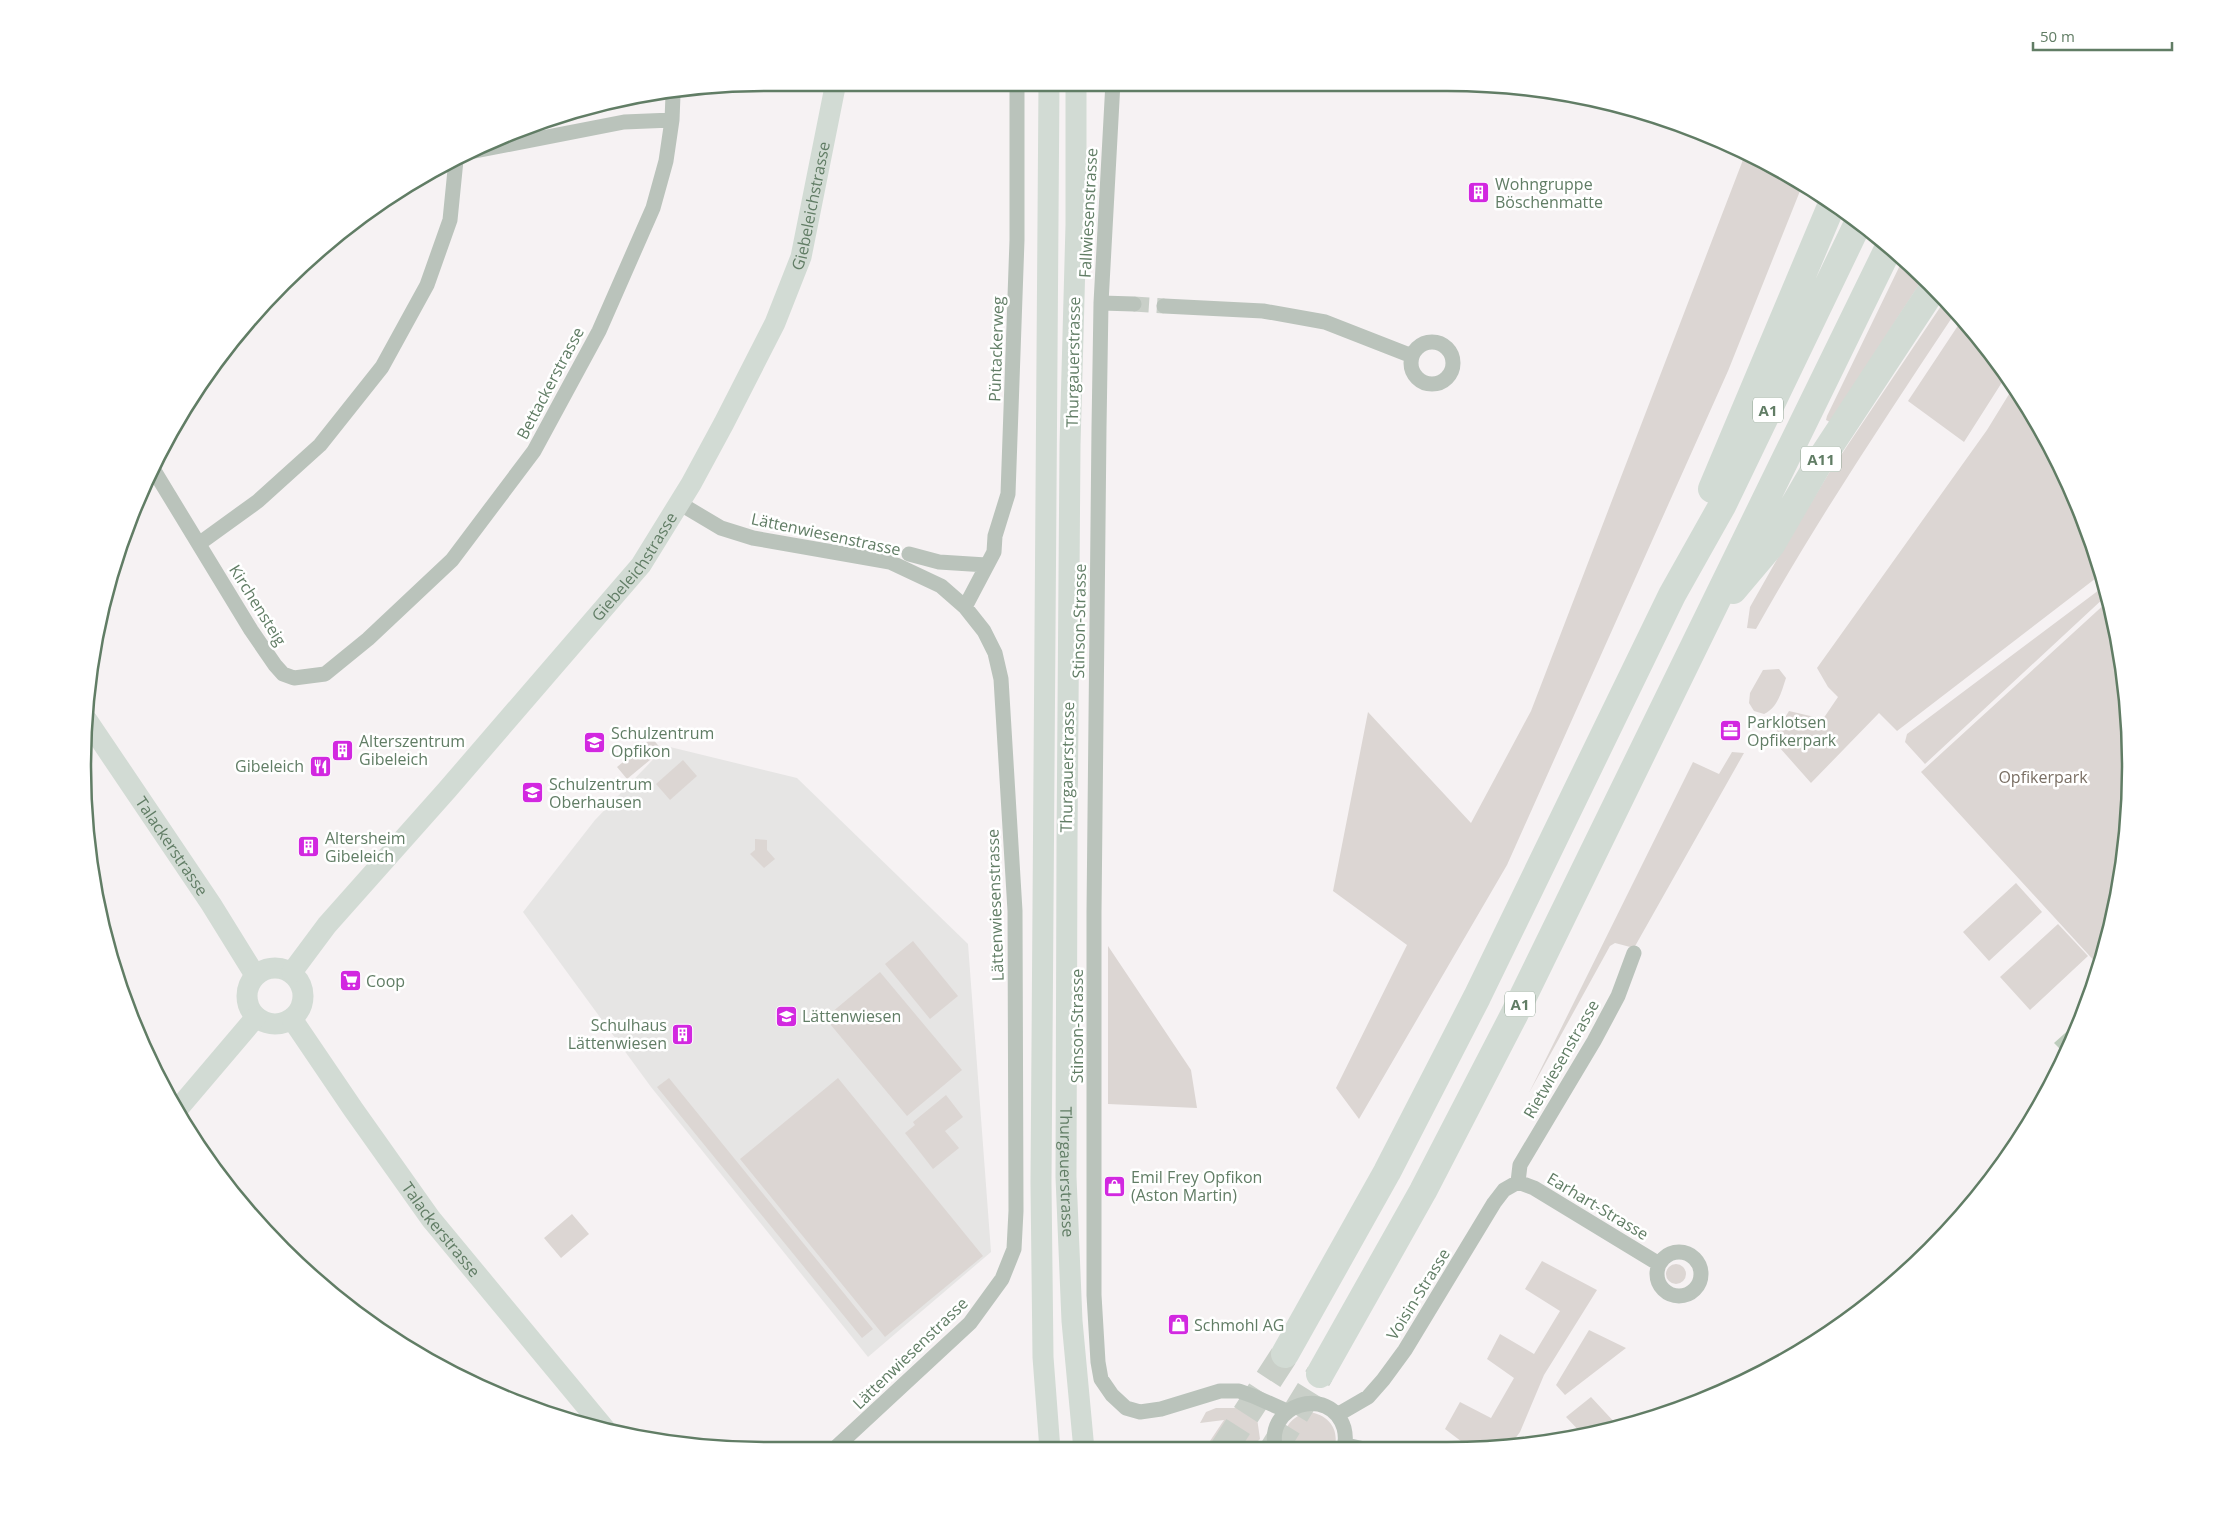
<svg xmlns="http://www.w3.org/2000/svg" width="2213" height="1533" viewBox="0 0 2213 1533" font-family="'Open Sans',sans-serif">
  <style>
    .built { fill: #e6e5e4 }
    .green { fill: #dcd6d3 }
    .water { fill: #bdccbc }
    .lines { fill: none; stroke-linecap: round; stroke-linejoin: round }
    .street-tunnel { stroke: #c9cfc8; stroke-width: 15; stroke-dasharray: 15 8; stroke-linecap: butt }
    .highway-tunnel { stroke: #c9cfc8; stroke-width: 28; stroke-dasharray: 28 14; stroke-linecap: butt }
    .street { stroke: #bac3bb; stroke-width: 15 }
    .secondary { stroke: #d2dbd4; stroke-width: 21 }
    .highway { stroke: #d2dbd4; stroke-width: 28 }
    .labels { text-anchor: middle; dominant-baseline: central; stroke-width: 5; stroke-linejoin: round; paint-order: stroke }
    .shield { fill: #fff; stroke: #90a493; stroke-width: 1 }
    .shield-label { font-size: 15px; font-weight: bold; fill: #617d65 }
    .poi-label { font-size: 16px; fill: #617d65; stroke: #fff; text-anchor: start }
    .street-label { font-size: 16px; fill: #617d65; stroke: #fff }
    .park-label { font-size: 16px; fill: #7a6f64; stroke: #fff }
    .rim { fill: none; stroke: #617d65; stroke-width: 2.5 }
  </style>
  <rect width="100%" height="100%" fill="#f6f2f3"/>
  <!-- built -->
  <path class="built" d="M 666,746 L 797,778 L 968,944 L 991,1252 L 868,1357 L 651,1087 L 523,912 L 595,820 Z"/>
  <!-- green -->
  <path class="green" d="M 1746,152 L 1802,186 L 1728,371 L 1507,865 L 1359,1119 L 1336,1088 L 1407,945 L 1333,891 L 1368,712 L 1471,823 L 1531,711 Z
    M 1903,259 L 1924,277 L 1830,422 L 1826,420 L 1827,416 Z
    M 1945,300 L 1955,313 C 1886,417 1817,520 1756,629 L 1747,628 L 1750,607 L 1780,554 L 1829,473 Z
    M 1961,321 L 2006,376 L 1964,442 L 1908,401 Z
    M 2014,386 L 2079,505 L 2100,575 L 1897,731 L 1879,713 L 1811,783 L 1772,739 L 1789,711 L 1823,719 L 1838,697 L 1828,687 L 1817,668 L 1987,430 Z
    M 2103,587 L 2106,596 L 1925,764 L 1905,742 L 1907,734 Z
    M 2108,601 L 2117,633 L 2130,767 L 2117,900 L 2098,965 L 1921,772 Z
    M 1779,669 L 1786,678 C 1781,693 1778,707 1764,714 L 1754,711 L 1749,703 L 1750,693 L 1763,670 Z
    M 652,738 L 662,750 L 627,779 L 617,767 Z
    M 1732,752 L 1744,753 L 1634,948 L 1615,943 L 1610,946 L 1529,1093 L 1693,762 L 1719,774 Z
    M 683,760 L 697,776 L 670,800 L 656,784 Z
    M 755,839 L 767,840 L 767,850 L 775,859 L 764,868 L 750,854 L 755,850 Z
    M 2016,883 L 2042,912 L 1989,961 L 1963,932 Z
    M 2058,924 L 2088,956 L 2030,1010 L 2000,977 Z
    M 913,941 L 958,996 L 930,1019 L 885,964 Z
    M 1108,946 L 1191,1070 L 1197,1108 L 1108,1104 Z
    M 880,972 L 962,1070 L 907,1116 L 825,1018 Z
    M 669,1078 L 873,1329 L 862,1338 L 657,1087 Z
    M 838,1078 L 983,1256 L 885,1337 L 740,1159 Z
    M 946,1095 L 963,1117 L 945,1131 L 959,1148 L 933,1169 L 905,1133 L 915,1125 L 913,1122 Z
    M 1959,1213 L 1930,1250 L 1902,1274 L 1899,1270 Z
    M 572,1214 L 589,1234 L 561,1258 L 544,1238 Z
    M 1542,1261 L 1597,1290 L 1544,1375 L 1520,1432 L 1511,1444 L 1470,1448 L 1445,1429 L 1460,1402 L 1491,1418 L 1514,1378 L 1487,1359 L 1500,1334 L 1534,1354 L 1560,1311 L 1525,1289 Z
    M1666 1274a10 10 0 1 1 20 0a10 10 0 1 1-20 0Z
    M 1589,1330 L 1626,1348 L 1565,1395 L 1556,1385 Z
    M 1591,1397 L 1617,1425 L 1584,1436 L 1566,1417 Z
    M 1216,1408 L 1243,1408 L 1257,1418 L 1260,1439 L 1249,1450 L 1204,1450 L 1224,1420 L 1200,1423 L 1206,1412 Z
    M 1310,1412 C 1330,1416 1340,1430 1334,1450 L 1286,1450 C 1280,1430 1290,1416 1310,1412 Z"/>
  <!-- water -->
  <path class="water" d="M 2082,1018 L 2078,1029 L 2065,1054 L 2054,1043 Z"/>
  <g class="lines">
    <!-- street-tunnel -->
    <path class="street-tunnel" d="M 1134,304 L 1164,306"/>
    <!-- highway-tunnel -->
    <path class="highway-tunnel" d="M 1223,1450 L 1285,1354
      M 1273,1450 L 1320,1374"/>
    <!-- street -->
    <path class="street" d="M 1113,82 L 1101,303 L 1099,428 L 1094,913 L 1094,1295 L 1098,1362 L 1101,1379 L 1112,1395 L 1126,1408 L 1140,1412 L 1161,1409 L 1220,1391 L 1239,1391 L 1253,1396 L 1287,1411
      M 475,151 L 624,122 L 672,120
      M 1101,303 L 1134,304
      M 1164,306 L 1263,311 L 1325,322 L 1412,356
      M1411 363a21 21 0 1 1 42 0a21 21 0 1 1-42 0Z
      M 153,469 L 251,630 L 275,665 L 283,674 L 294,678 L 325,674 L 368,639 L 452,560 L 534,451 L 599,331 L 653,208 L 666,161 L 672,120 L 673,95
      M 679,503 L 721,528 L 753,538 L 890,562 L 941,586 L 965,607 L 984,631 L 995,653 L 1001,679 L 1015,911 L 1016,1211 L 1014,1249 L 1002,1279 L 970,1323 L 833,1450
      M 200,543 L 258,501 L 320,445 L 382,367 L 427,285 L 450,220 L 456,160
      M 909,554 L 939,562 L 986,565
      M 965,607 L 994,552 L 995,536 L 1008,494 L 1017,240 L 1017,82
      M 1518,1182 L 1520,1165 L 1594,1041 L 1618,996 L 1634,953
      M 1518,1182 L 1534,1188 L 1659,1264
      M1657 1274a22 22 0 1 1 44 0a22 22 0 1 1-44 0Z
      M 1337,1415 L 1368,1397 L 1383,1380 L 1405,1350 L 1494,1203 L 1504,1190 L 1518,1182
      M 1346,1445 L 1369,1450
      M 1276,1450 C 1263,1404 1330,1384 1344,1428 C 1346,1436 1346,1443 1343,1450"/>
    <!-- secondary -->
    <g class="secondary">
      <path d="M 1049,82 L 1041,1183 L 1043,1357 L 1050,1450"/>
      <path id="s1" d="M 1076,82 L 1076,225 L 1070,445 L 1067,843 L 1066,1177 L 1072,1321 L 1084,1450"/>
      <path id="s2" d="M 87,720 L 211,904 L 255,975"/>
      <circle cx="275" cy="996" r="28"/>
      <path id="s3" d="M 292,972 L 327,925 L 447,790 L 641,565 L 691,484 L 724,423 L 775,323 L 801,257 L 836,82"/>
      <path id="s4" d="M 292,1019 L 353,1109 L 431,1219 L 605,1429"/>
      <path d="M 177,1110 L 256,1017"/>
    </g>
    <!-- highway -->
    <path class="highway" d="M 1712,489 L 1832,204
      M 1733,590 L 1771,545 L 1821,459 L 1934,287
      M 1285,1354 L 1387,1172 L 1477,997 L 1672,595 L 1722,506 L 1859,221
      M 1320,1374 L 1423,1191 L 1514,1015 L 1889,247"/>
  </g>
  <!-- icons -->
  <defs>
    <symbol id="building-square" viewBox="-11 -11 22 22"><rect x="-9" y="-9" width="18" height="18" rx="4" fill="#d228e0" stroke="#fff"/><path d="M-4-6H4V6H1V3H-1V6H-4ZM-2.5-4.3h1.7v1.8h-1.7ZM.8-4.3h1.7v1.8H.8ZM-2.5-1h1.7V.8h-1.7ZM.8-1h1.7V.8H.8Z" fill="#fff"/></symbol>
    <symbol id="office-square" viewBox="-11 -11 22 22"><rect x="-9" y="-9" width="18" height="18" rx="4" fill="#d228e0" stroke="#fff"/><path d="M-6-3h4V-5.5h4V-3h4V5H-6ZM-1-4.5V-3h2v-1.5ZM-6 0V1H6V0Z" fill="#fff"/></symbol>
    <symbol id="school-square" viewBox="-11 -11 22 22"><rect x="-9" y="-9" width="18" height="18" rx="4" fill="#d228e0" stroke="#fff"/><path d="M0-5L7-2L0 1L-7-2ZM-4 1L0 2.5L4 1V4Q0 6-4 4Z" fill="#fff"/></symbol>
    <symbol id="restaurant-square" viewBox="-11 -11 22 22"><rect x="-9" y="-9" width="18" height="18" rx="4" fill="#d228e0" stroke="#fff"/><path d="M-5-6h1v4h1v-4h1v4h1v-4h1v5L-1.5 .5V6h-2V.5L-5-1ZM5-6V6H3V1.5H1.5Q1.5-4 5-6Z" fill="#fff"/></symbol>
    <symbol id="supermarket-square" viewBox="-11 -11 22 22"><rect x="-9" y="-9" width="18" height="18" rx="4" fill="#d228e0" stroke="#fff"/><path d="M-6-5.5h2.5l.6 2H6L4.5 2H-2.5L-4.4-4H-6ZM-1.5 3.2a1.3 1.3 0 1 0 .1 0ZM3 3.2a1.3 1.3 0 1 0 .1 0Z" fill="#fff"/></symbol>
    <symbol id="shop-square" viewBox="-11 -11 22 22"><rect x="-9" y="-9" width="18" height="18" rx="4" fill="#d228e0" stroke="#fff"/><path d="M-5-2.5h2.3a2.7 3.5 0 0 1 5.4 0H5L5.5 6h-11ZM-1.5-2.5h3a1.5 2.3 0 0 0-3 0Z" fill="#fff"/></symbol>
  </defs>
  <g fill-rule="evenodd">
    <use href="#building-square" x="1466" y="180" width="25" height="25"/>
    <use href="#office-square" x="1718" y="718" width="25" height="25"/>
    <use href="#school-square" x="582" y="730" width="25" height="25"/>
    <use href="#building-square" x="330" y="738" width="25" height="25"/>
    <use href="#restaurant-square" x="308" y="754" width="25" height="25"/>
    <use href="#school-square" x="520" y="780" width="25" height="25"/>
    <use href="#building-square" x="296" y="834" width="25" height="25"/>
    <use href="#supermarket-square" x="338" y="968" width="25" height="25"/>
    <use href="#school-square" x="774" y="1004" width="25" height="25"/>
    <use href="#building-square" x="670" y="1022" width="25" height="25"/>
    <use href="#shop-square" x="1102" y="1174" width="25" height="25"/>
    <use href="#shop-square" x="1166" y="1312" width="25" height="25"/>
  </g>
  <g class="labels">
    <!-- shield labels -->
    <g class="shield">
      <rect x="1753" y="397.5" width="30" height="25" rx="4"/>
      <rect x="1801" y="446.5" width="40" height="25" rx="4"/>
      <rect x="1505" y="991.5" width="30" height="25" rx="4"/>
    </g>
    <g class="shield-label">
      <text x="1768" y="410">A1</text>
      <text x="1821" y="459">A11</text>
      <text x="1520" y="1004">A1</text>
    </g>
    <!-- poi labels -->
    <g class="poi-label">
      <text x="1495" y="184">Wohngruppe<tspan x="1495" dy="18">Böschenmatte</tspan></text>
      <text x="1747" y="722">Parklotsen<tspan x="1747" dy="18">Opfikerpark</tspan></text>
      <text x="611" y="733">Schulzentrum<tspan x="611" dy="18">Opfikon</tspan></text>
      <text x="359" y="741">Alterszentrum<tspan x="359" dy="18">Gibeleich</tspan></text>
      <text x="304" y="766" text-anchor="end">Gibeleich</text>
      <text x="549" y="784">Schulzentrum<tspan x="549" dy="18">Oberhausen</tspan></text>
      <text x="325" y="838">Altersheim<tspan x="325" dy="18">Gibeleich</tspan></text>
      <text x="366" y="981">Coop</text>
      <text x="802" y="1016">Lättenwiesen</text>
      <text x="667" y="1025" text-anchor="end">Schulhaus<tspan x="667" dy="18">Lättenwiesen</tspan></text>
      <text x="1131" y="1177">Emil Frey Opfikon<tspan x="1131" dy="18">(Aston Martin)</tspan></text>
      <text x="1194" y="1325">Schmohl AG</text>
    </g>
    <!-- street labels -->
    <g class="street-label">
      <text stroke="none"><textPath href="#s3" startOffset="936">Giebeleichstrasse</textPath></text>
      <text transform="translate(1088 213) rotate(-87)">Fallwiesenstrasse</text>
      <text transform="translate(996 349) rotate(-88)">Püntackerweg</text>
      <text transform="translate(1073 362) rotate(-89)">Thurgauerstrasse</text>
      <text transform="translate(550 383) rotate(-62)">Bettackerstrasse</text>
      <text transform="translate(826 534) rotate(12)">Lättenwiesenstrasse</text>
      <text stroke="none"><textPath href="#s3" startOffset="531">Giebeleichstrasse</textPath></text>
      <text transform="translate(258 605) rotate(58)">Kirchensteig</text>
      <text transform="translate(1079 621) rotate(-89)">Stinson-Strasse</text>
      <text transform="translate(1067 767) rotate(-89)">Thurgauerstrasse</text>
      <text stroke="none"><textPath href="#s2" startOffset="152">Talackerstrasse</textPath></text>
      <text transform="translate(995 905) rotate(-92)">Lättenwiesenstrasse</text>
      <text transform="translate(1077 1026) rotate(-90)">Stinson-Strasse</text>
      <text transform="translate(1561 1059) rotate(-60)">Rietwiesenstrasse</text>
      <text stroke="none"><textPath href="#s1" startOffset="1090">Thurgauerstrasse</textPath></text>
      <text transform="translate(1598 1206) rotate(31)">Earhart-Strasse</text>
      <text stroke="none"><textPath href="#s4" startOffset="258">Talackerstrasse</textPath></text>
      <text transform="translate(1418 1294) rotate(-58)">Voisin-Strasse</text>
      <text transform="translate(910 1353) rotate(-44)">Lättenwiesenstrasse</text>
    </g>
    <!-- park labels -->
    <g class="park-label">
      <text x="2043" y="777">Opfikerpark</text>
    </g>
  </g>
  <!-- crop -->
  <path d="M0 0H2213V1533H0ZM766 91H1447A675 675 0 0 1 2122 766V767A675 675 0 0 1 1447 1442H766A675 675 0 0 1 91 767V766A675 675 0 0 1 766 91Z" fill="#fff" fill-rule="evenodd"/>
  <path class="rim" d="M766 91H1447A675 675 0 0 1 2122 766V767A675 675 0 0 1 1447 1442H766A675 675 0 0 1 91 767V766A675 675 0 0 1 766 91Z"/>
  <!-- scale -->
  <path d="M2033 42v8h139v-8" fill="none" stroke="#617d65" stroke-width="2.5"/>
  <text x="2040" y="42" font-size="15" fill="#617d65" stroke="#ffffff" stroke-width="4" paint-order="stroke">50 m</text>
</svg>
